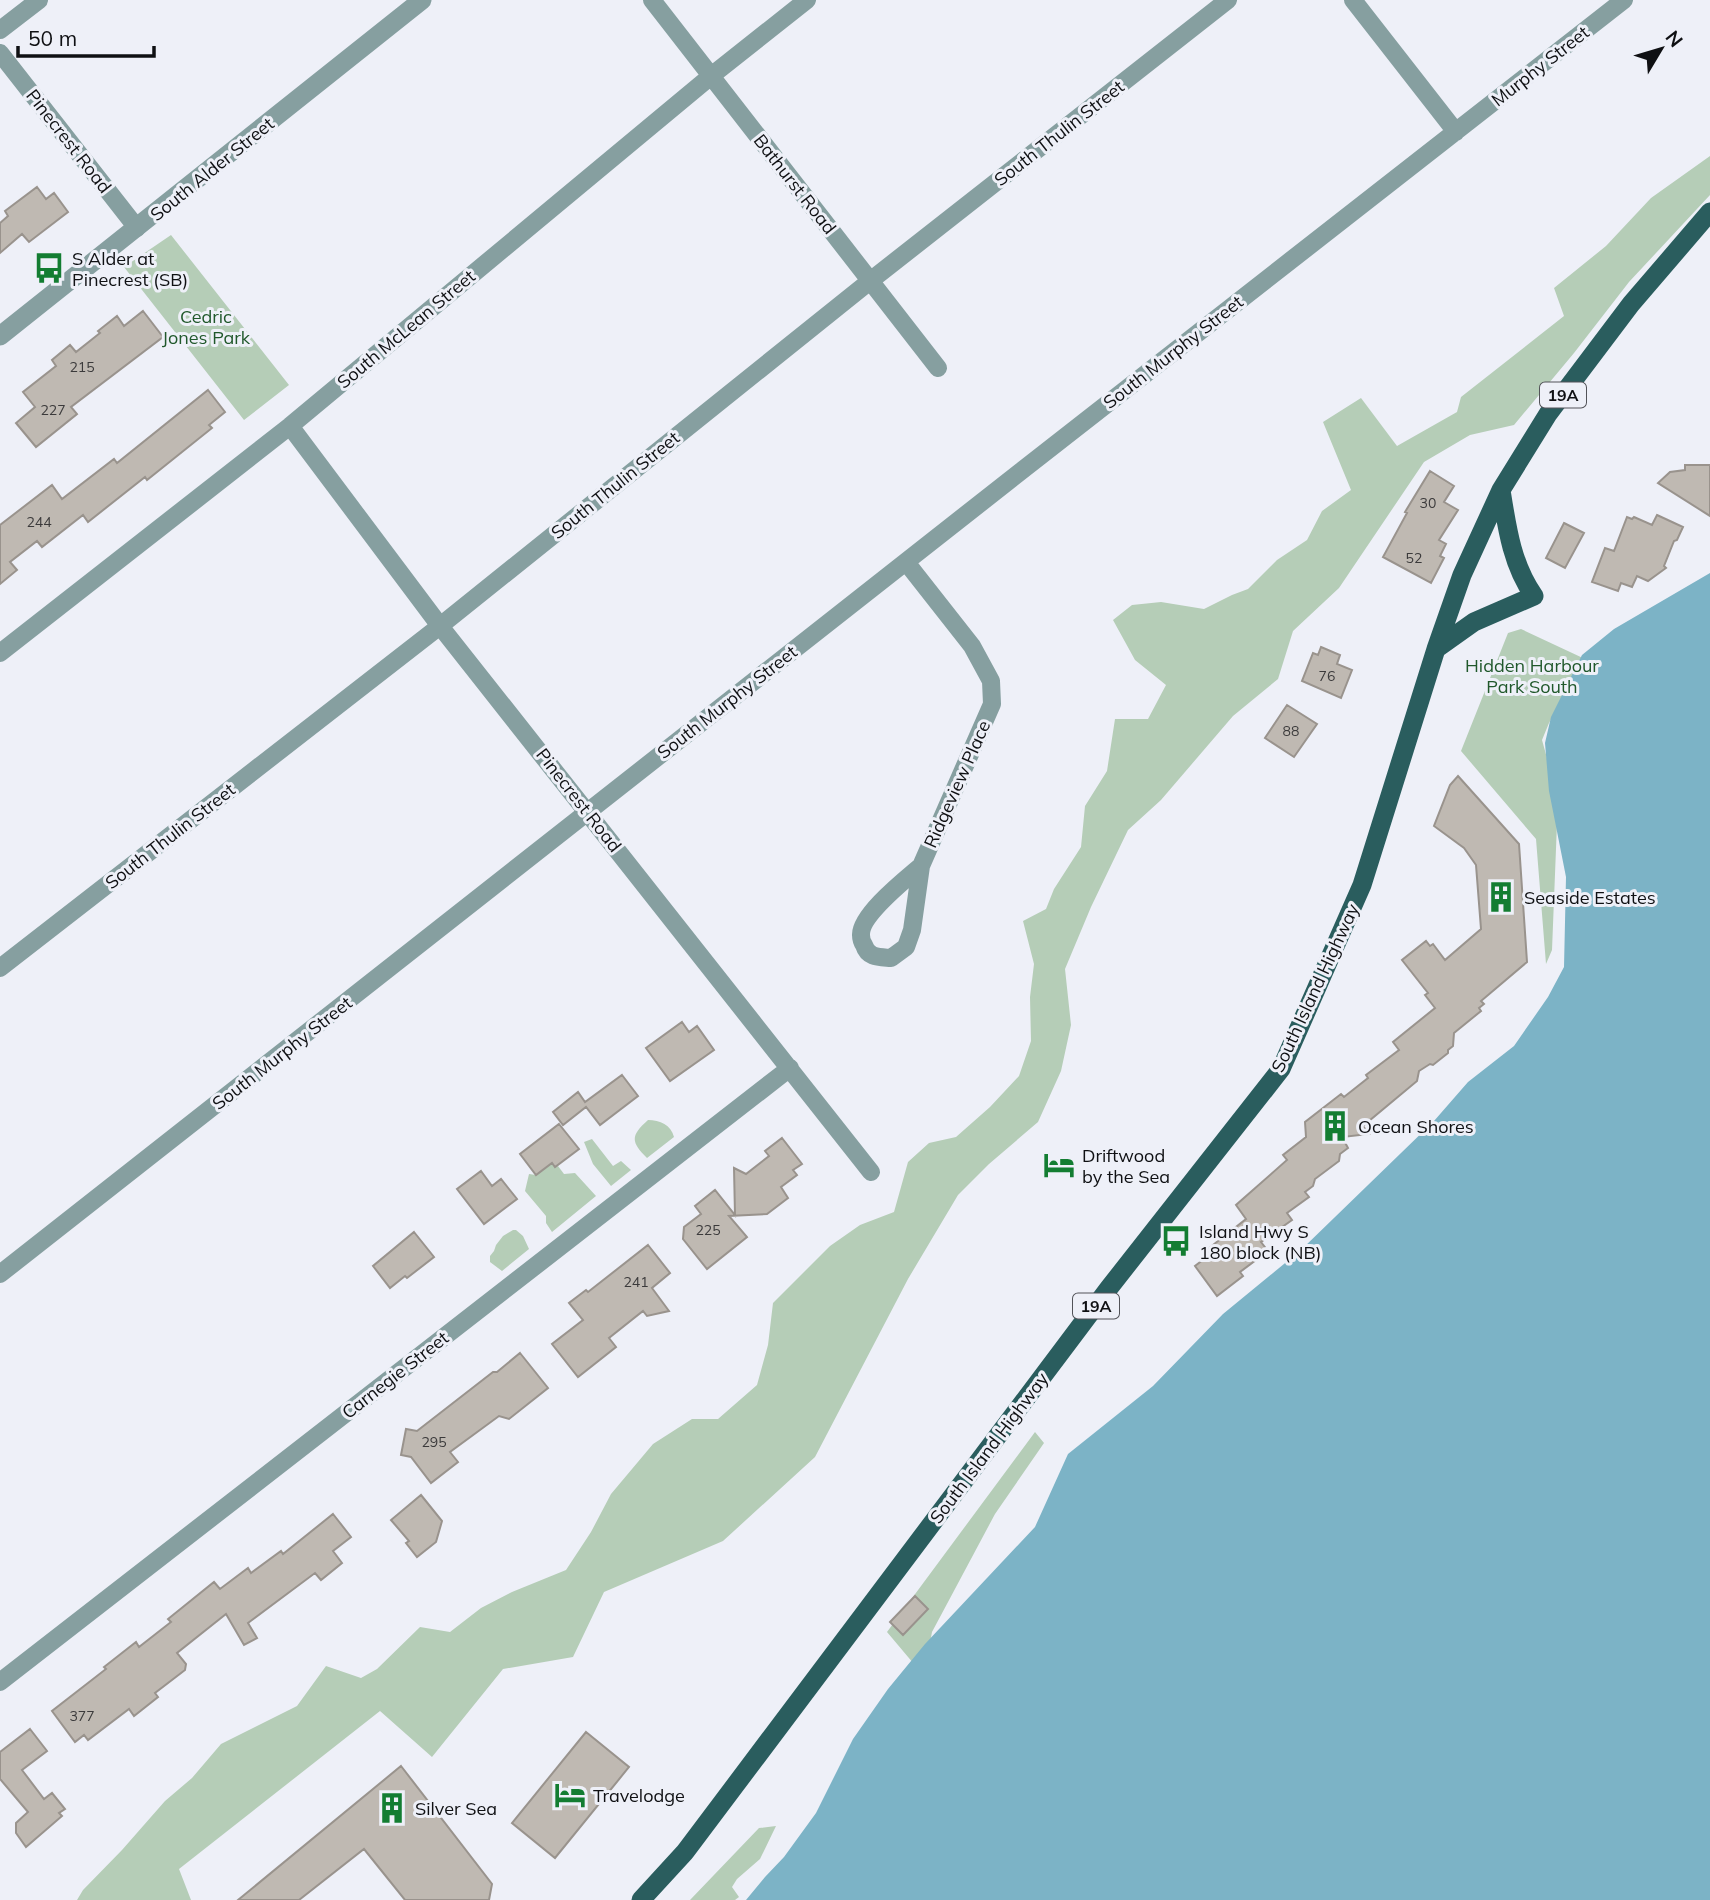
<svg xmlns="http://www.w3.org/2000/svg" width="1710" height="1900" viewBox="0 0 1710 1900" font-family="Mulish,sans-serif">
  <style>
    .green { fill: #b5cdb7 }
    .water { fill: #7cb3c6 }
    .building { fill: #bfb9b2; stroke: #99938d; stroke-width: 2 }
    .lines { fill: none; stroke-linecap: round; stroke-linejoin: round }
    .minor { stroke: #869fa0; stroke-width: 18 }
    .tertiary { stroke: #869fa0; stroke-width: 19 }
    .primary { stroke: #2a5d5e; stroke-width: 19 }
    .labels { text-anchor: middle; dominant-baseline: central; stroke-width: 6; stroke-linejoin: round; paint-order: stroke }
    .number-label { font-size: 14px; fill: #3b3a3b }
    .shield { fill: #eef0f8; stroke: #525358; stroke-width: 2 }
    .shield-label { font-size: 16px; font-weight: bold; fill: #0f1013 }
    .street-label { font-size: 18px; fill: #0f1013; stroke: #eef0f8 }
    .poi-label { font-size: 18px; fill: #0f1013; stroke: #eef0f8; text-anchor: start }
    .park-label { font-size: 18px; fill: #20582b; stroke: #eef0f8 }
  </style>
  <rect width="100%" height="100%" fill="#eef0f8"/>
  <!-- green -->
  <path class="green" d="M 1710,156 L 1710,195 L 1629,282 L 1574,353 L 1514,425 L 1470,435 L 1424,462 L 1339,588 L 1293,631 L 1278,679 L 1233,716 L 1161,800 L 1128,830 L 1091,907 L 1065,969 L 1071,1025 L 1061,1071 L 1038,1122 L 989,1164 L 958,1195 L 908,1279 L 815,1457 L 723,1541 L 604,1592 L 573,1657 L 503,1669 L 432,1757 L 380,1711 L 179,1869 L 191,1900 L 77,1900 L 83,1890 L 122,1850 L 165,1801 L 192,1778 L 221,1744 L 297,1706 L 326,1666 L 361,1678 L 377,1669 L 420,1627 L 450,1632 L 481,1608 L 512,1592 L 566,1570 L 591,1532 L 611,1494 L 653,1444 L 692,1419 L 718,1419 L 757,1385 L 768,1345 L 773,1303 L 830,1246 L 860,1225 L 894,1212 L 908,1162 L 929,1143 L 956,1137 L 990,1107 L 1019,1076 L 1031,1041 L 1030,997 L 1034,964 L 1023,921 L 1046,909 L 1054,889 L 1081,847 L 1085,806 L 1107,771 L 1115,719 L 1148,719 L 1166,685 L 1135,660 L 1113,620 L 1132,605 L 1161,602 L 1204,609 L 1232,595 L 1248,589 L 1277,560 L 1307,540 L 1322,511 L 1351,490 L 1323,422 L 1361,398 L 1397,446 L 1457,412 L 1461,397 L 1564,316 L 1554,288 L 1606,246 L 1651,198 Z
    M 171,235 L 289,385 L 244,420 L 124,267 Z
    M 1521,629 L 1585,659 L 1549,723 L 1542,740 L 1558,798 L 1552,950 L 1546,964 L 1536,839 L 1461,751 L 1508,633 Z
    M 648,1120 C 660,1120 671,1125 674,1137 L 647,1158 C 631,1142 630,1136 648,1120 Z
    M 592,1139 L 613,1166 L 621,1161 L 631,1170 L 611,1186 L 593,1164 L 584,1142 Z
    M 552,1163 L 555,1167 L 558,1166 L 564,1174 L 575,1173 L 596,1196 L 552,1232 L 546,1223 L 546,1216 L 525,1191 L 529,1174 L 536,1175 Z
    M 513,1230 L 516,1230 L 523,1236 L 529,1249 L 502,1271 L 490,1262 L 490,1256 L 494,1251 L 496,1245 L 503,1236 Z
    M 1035,1432 L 1044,1443 L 995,1514 L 932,1632 L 929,1648 L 919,1670 L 887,1632 Z
    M 776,1826 L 760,1859 L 737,1879 L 732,1887 L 739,1897 L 735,1900 L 690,1900 L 759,1828 Z"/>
  <!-- water -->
  <path class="water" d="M 1710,573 L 1710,1900 L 746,1900 L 765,1877 L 784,1857 L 816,1813 L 853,1739 L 888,1689 L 925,1644 L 1035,1527 L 1068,1454 L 1153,1386 L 1223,1314 L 1301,1250 L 1434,1121 L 1468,1082 L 1514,1046 L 1548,997 L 1564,967 L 1566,877 L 1549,791 L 1545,743 L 1551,717 L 1582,655 L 1614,629 Z"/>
  <!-- building -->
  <path class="building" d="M 37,187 L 46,199 L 54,193 L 68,212 L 29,242 L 22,234 L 0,253 L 0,223 L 8,216 L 5,211 Z
    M 143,311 L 163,337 L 71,407 L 77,414 L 36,447 L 16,423 L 35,407 L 23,392 L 56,366 L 52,360 L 70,345 L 76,352 L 100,333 L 98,331 L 117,316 L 124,326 Z
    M 208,390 L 225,412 L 209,425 L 212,428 L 147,480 L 145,477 L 88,522 L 83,515 L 42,547 L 37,541 L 10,562 L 17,570 L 0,584 L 0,525 L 52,485 L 62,499 L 114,459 L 117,463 Z
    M 1685,465 L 1710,465 L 1710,516 L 1658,483 L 1670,472 L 1685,470 Z
    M 1430,471 L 1454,486 L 1444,502 L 1458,510 L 1439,540 L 1446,544 L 1440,556 L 1444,558 L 1431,583 L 1383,557 L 1407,513 L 1405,512 Z
    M 1657,515 L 1683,527 L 1677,540 L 1674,541 L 1664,566 L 1666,568 L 1648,581 L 1637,576 L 1632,587 L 1621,583 L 1618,591 L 1592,582 L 1605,548 L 1614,551 L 1627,517 L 1632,519 L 1634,517 L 1652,525 Z
    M 1564,523 L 1584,533 L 1565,568 L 1546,558 Z
    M 1321,647 L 1340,655 L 1337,664 L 1352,670 L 1341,698 L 1302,681 L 1313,653 L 1318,655 Z
    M 1287,705 L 1317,724 L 1294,757 L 1265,738 Z
    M 1458,776 L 1519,844 L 1527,962 L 1481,1001 L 1484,1004 L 1479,1008 L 1481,1011 L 1454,1033 L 1453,1046 L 1448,1050 L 1448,1053 L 1433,1065 L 1430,1064 L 1419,1071 L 1417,1081 L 1363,1126 L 1369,1134 L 1342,1137 L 1348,1148 L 1340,1154 L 1339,1161 L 1315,1179 L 1313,1186 L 1305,1192 L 1309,1197 L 1287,1213 L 1292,1220 L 1261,1242 L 1268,1251 L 1240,1272 L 1243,1276 L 1217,1296 L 1195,1266 L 1208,1256 L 1204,1252 L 1246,1219 L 1236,1205 L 1287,1160 L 1283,1155 L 1306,1137 L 1305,1122 L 1341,1094 L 1344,1097 L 1368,1078 L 1366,1075 L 1399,1050 L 1393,1042 L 1435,1008 L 1425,995 L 1428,993 L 1402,960 L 1426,941 L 1430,946 L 1433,944 L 1445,960 L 1481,929 L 1476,865 L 1464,848 L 1434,826 L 1450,785 Z
    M 682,1022 L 689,1032 L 697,1026 L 714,1050 L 670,1081 L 646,1048 Z
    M 622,1075 L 638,1096 L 600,1125 L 586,1107 L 563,1125 L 553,1112 L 578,1092 L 585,1102 Z
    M 559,1124 L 579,1149 L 555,1167 L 552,1163 L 536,1175 L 520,1154 Z
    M 782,1138 L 802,1164 L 793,1170 L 797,1175 L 781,1187 L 788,1198 L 767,1214 L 729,1216 L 747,1237 L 707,1269 L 683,1239 L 684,1227 L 701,1214 L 695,1206 L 715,1190 L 735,1215 L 734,1168 L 746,1174 L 769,1156 L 765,1151 Z
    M 481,1171 L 492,1186 L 501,1179 L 517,1199 L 484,1224 L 457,1189 Z
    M 414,1232 L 434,1257 L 407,1278 L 405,1276 L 390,1288 L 373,1266 Z
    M 648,1245 L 670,1273 L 652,1288 L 669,1311 L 647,1316 L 643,1311 L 609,1338 L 616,1347 L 578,1377 L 552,1344 L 583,1320 L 569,1303 L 586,1290 L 588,1292 Z
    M 520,1353 L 548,1388 L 509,1419 L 499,1416 L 450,1452 L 458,1462 L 431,1483 L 411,1457 L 401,1455 L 406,1429 L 417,1431 L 493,1372 L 497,1372 Z
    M 421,1495 L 442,1521 L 436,1542 L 417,1557 L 406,1543 L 409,1541 L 391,1520 Z
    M 333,1514 L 351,1537 L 333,1551 L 342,1563 L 321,1580 L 315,1573 L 248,1623 L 257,1638 L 244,1645 L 226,1614 L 177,1653 L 186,1664 L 185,1670 L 155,1693 L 158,1697 L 134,1716 L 129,1709 L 88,1740 L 84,1735 L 75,1742 L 52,1711 L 106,1669 L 104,1667 L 136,1642 L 139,1647 L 171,1622 L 168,1619 L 214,1582 L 220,1589 L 248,1568 L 251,1573 L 281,1551 L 283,1554 Z
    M 915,1596 L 928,1609 L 903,1635 L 890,1622 Z
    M 30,1729 L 47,1751 L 22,1770 L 44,1799 L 52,1793 L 65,1809 L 59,1813 L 62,1816 L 26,1847 L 16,1833 L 16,1823 L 28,1812 L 0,1779 L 0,1752 Z
    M 586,1732 L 629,1767 L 555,1858 L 512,1823 Z
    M 401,1766 L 492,1884 L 489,1900 L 405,1900 L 364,1849 L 299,1900 L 238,1900 Z"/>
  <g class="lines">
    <!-- minor -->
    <path class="minor" d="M 652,0 L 938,368
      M 1353,0 L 1456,132
      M 0,30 L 39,0
      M 0,53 L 137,228
      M 290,426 L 440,626 L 871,1172
      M 906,562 L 972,646 L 991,681 L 992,704 L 921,866 L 912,930 L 906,947 L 891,958 C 879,957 868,958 864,945 C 862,942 861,938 861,935 C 860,915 906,879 921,866
      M 0,653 L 290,426 L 711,76 L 807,0
      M 0,968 L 440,626 L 870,281 L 1228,0
      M 0,1274 L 1020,472 L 1624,0
      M 0,1682 L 790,1068"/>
    <!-- tertiary -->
    <path class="tertiary" d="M 0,336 L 422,0"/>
    <!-- primary -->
    <path class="primary" d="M 1436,649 L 1474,622 L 1534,596 C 1512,565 1507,528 1501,490
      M 641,1900 L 685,1852 L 1109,1288 L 1281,1069 L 1362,885 L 1436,649 L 1462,575 L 1501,490 L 1548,414 L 1631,304 L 1710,212"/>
  </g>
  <!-- icons -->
  <defs>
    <symbol id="bus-bare" viewBox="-9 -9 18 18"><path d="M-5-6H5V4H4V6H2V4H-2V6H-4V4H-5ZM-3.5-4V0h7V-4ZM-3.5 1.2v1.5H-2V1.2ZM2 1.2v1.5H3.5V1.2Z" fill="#137d32" stroke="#eef0f8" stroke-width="2.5" paint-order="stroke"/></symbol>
    <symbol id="building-bare" viewBox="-9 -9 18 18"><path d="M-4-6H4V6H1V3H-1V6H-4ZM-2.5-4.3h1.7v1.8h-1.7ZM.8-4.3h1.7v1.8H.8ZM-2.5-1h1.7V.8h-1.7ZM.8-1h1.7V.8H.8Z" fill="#137d32" stroke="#eef0f8" stroke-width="2.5" paint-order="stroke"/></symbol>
    <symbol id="hotel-bare" viewBox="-9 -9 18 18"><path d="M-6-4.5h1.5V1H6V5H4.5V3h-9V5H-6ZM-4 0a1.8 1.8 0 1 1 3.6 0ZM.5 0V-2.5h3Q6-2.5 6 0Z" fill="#137d32" stroke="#eef0f8" stroke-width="2.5" paint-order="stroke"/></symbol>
  </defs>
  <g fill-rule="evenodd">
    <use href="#bus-bare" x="27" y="246" width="44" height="44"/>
    <use href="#building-bare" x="1479" y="875" width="44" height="44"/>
    <use href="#building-bare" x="1313" y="1104" width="44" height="44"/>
    <use href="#hotel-bare" x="1037" y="1143" width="44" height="44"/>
    <use href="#bus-bare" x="1154" y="1219" width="44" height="44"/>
    <use href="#hotel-bare" x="548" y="1773" width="44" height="44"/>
    <use href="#building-bare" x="370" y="1786" width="44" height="44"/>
  </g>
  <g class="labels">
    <!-- number labels -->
    <g class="number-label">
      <text x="82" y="367">215</text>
      <text x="53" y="410">227</text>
      <text x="1428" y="503">30</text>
      <text x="39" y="522">244</text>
      <text x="1414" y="558">52</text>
      <text x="1327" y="676">76</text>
      <text x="1291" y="731">88</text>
      <text x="708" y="1230">225</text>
      <text x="636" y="1282">241</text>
      <text x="434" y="1442">295</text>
      <text x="82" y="1716">377</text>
    </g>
    <!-- shield labels -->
    <g class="shield">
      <rect x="1540" y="382.5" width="46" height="25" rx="5"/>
      <rect x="1073" y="1293.5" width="46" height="25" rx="5"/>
    </g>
    <g class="shield-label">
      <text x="1563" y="395">19A</text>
      <text x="1096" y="1306">19A</text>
    </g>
    <!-- street labels -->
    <g class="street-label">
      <text transform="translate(1540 66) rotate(-38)">Murphy Street</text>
      <text transform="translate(1059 133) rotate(-38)">South Thulin Street</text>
      <text transform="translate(69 141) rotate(52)">Pinecrest Road</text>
      <text transform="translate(212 169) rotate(-39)">South Alder Street</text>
      <text transform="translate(795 184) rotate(52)">Bathurst Road</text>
      <text transform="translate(406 329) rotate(-40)">South McLean Street</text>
      <text transform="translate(1173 352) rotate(-38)">South Murphy Street</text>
      <text transform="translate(615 485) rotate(-39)">South Thulin Street</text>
      <text transform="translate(727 702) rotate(-38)">South Murphy Street</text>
      <text transform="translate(957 784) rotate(-66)">Ridgeview Place</text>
      <text transform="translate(579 800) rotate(52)">Pinecrest Road</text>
      <text transform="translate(170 836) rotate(-38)">South Thulin Street</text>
      <text transform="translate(1315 988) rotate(-65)">South Island Highway</text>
      <text transform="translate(282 1053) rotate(-38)">South Murphy Street</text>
      <text transform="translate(395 1375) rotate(-38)">Carnegie Street</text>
      <text transform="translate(989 1448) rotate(-53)">South Island Highway</text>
    </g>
    <!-- poi labels -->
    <g class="poi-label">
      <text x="72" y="258">S Alder at<tspan x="72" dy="21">Pinecrest (SB)</tspan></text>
      <text x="1524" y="897">Seaside Estates</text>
      <text x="1358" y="1126">Ocean Shores</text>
      <text x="1082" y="1155">Driftwood<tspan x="1082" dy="21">by the Sea</tspan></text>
      <text x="1199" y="1231">Island Hwy S<tspan x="1199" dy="21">180 block (NB)</tspan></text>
      <text x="593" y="1795">Travelodge</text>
      <text x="415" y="1808">Silver Sea</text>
    </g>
    <!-- park labels -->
    <g class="park-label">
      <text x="206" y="316">Cedric<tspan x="206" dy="21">Jones Park</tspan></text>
      <text x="1532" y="665">Hidden Harbour<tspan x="1532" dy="21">Park South</tspan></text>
    </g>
  </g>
  <!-- north arrow -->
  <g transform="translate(1661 49) rotate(52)" stroke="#eef0f8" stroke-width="5" paint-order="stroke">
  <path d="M0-5L12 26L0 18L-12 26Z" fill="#0f1013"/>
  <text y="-10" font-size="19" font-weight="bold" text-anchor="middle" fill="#0f1013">N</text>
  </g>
  <!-- scale -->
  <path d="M18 46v10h136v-10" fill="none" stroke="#0f1013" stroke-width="3.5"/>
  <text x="28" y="46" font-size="21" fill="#0f1013" stroke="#eef0f8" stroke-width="5" paint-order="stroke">50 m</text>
</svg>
